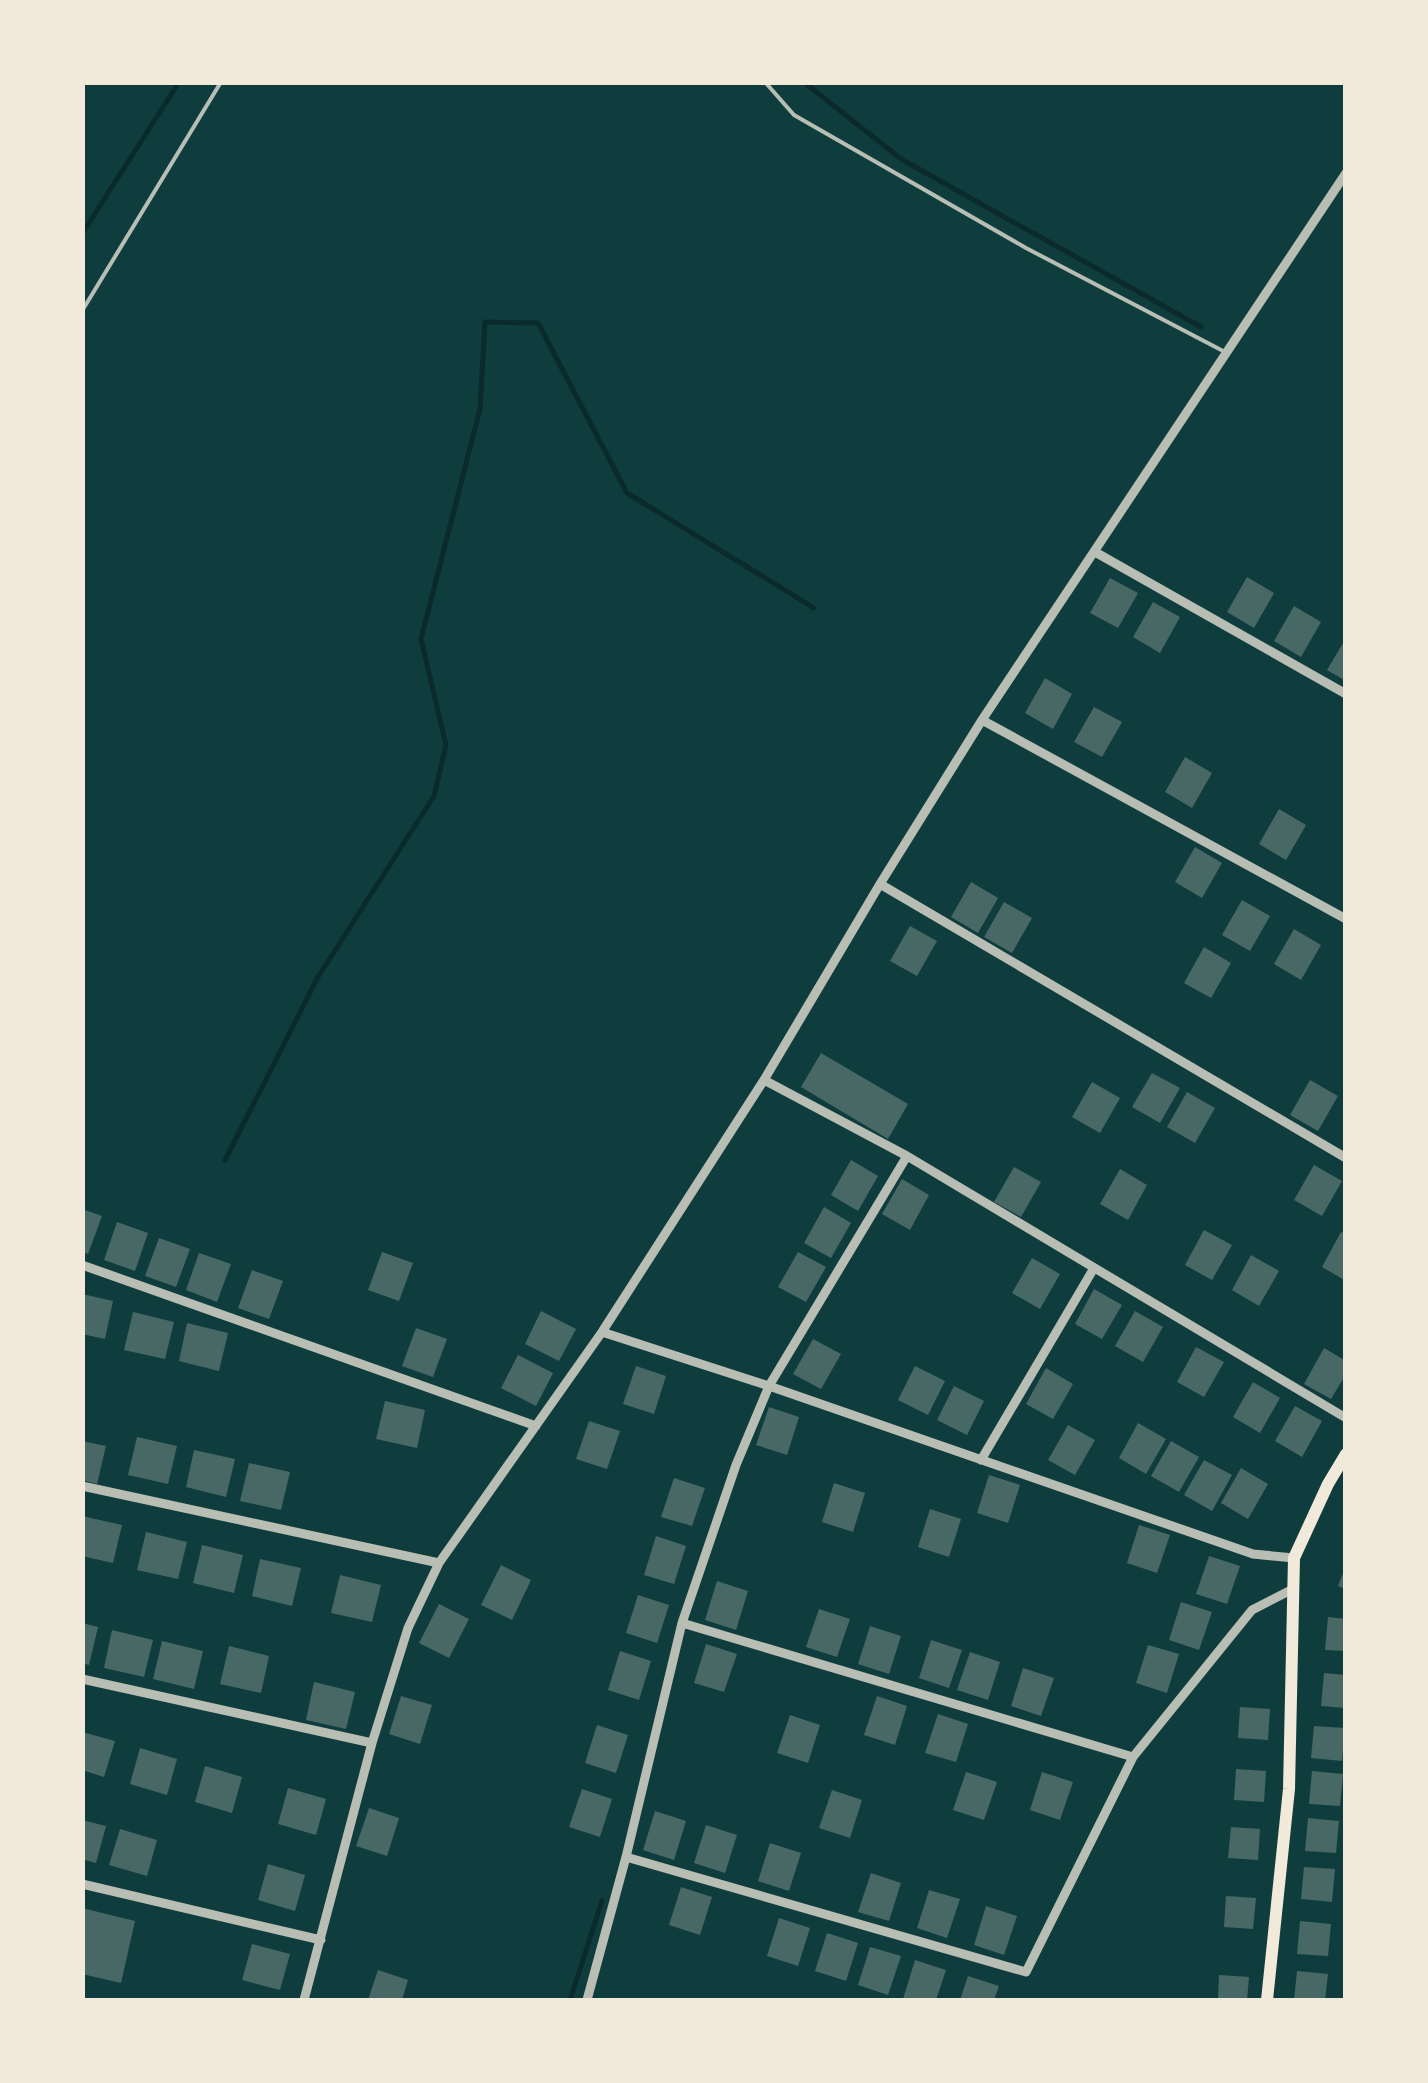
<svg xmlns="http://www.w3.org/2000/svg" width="1428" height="2083" viewBox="0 0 1428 2083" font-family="Roboto,sans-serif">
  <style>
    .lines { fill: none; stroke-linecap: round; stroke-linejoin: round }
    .stream { stroke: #0a2a2b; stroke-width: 5 }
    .building { fill: #486865 }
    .service { stroke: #b8beb3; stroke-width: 4 }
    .minor { stroke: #b8beb3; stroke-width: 9 }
    .secondary { stroke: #f1e9da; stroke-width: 12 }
  </style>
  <rect width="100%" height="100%" fill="#0f3d3e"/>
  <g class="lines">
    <!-- stream -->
    <path class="stream" d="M 804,82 L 901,159 L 1201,327
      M 82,234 L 179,82
      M 225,1160 L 318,977 L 434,796 L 446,745 L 421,639 L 480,409 L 485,322 L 538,323 L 627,493 L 814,608
      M 570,2000 L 602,1901"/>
  </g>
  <!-- building -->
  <path class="building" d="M 1247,577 L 1274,593 L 1254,628 L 1227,612 Z
    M 1110,578 L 1138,593 L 1118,628 L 1090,613 Z
    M 1153,602 L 1180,617 L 1160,653 L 1133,637 Z
    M 1294,606 L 1321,622 L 1301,657 L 1274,641 Z
    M 1346,638 L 1346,681 L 1327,670 Z
    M 1045,678 L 1072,694 L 1053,729 L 1025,713 Z
    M 1094,707 L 1122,722 L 1102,757 L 1074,742 Z
    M 1185,757 L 1212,773 L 1192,808 L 1165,792 Z
    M 1279,809 L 1306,825 L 1286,860 L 1259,844 Z
    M 1195,847 L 1222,863 L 1202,898 L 1175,882 Z
    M 971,882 L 998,898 L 978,933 L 951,917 Z
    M 1242,900 L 1270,916 L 1250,951 L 1222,935 Z
    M 1004,902 L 1032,918 L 1012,953 L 984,937 Z
    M 910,926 L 937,941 L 917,976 L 890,961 Z
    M 1294,929 L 1321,945 L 1301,980 L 1274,964 Z
    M 1204,947 L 1231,963 L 1211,998 L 1184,983 Z
    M 821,1053 L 908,1104 L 888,1139 L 801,1087 Z
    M 1152,1073 L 1180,1088 L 1160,1123 L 1132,1107 Z
    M 1310,1080 L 1338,1096 L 1318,1131 L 1290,1115 Z
    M 1092,1082 L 1120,1098 L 1100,1133 L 1072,1117 Z
    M 1187,1092 L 1215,1108 L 1195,1143 L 1167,1127 Z
    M 851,1160 L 878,1176 L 858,1211 L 831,1195 Z
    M 1314,1165 L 1342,1181 L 1322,1216 L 1294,1200 Z
    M 1014,1167 L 1041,1182 L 1021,1217 L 994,1202 Z
    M 1120,1169 L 1147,1185 L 1128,1220 L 1100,1204 Z
    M 902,1179 L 929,1195 L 910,1230 L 882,1214 Z
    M 824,1207 L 851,1223 L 831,1258 L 804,1243 Z
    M 82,1209 L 102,1216 L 88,1254 L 82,1252 Z
    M 117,1222 L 148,1233 L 135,1271 L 104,1260 Z
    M 1204,1230 L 1232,1245 L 1212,1280 L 1185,1265 Z
    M 1341,1232 L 1346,1234 L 1346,1281 L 1322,1267 Z
    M 159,1238 L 190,1249 L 176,1287 L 145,1276 Z
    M 382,1252 L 413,1263 L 399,1301 L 368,1290 Z
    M 798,1252 L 826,1267 L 806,1302 L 778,1287 Z
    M 199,1253 L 231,1264 L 217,1302 L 186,1290 Z
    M 1251,1255 L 1279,1271 L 1259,1306 L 1232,1290 Z
    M 1032,1258 L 1060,1274 L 1040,1309 L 1012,1293 Z
    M 252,1270 L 283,1281 L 269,1319 L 238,1308 Z
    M 1094,1289 L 1122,1305 L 1102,1339 L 1075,1324 Z
    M 82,1294 L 113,1301 L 105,1339 L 82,1334 Z
    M 541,1311 L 576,1329 L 559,1361 L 525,1344 Z
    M 1135,1311 L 1163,1327 L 1143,1362 L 1115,1346 Z
    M 133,1312 L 174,1322 L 165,1359 L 124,1350 Z
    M 187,1323 L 228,1333 L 219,1371 L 179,1361 Z
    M 416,1328 L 447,1339 L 433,1377 L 402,1366 Z
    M 813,1339 L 841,1354 L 821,1389 L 793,1374 Z
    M 1196,1347 L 1224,1362 L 1204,1397 L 1177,1382 Z
    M 1324,1348 L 1346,1361 L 1346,1374 L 1331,1399 L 1304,1384 Z
    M 518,1355 L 553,1373 L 536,1406 L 501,1388 Z
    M 636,1366 L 666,1376 L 654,1414 L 623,1404 Z
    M 915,1366 L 945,1381 L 928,1415 L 898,1400 Z
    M 1046,1368 L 1073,1384 L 1053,1419 L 1026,1404 Z
    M 1253,1382 L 1280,1398 L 1260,1433 L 1233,1417 Z
    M 954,1386 L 984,1401 L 967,1435 L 937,1420 Z
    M 385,1401 L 425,1410 L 417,1448 L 376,1439 Z
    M 1295,1406 L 1322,1421 L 1302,1457 L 1275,1441 Z
    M 769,1407 L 799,1417 L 787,1455 L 756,1445 Z
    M 589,1421 L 620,1431 L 607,1469 L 576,1459 Z
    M 1138,1423 L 1166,1439 L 1146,1474 L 1119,1458 Z
    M 1068,1425 L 1095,1440 L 1075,1475 L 1048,1460 Z
    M 137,1437 L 177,1446 L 168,1484 L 128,1475 Z
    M 82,1441 L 106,1446 L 97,1484 L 82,1480 Z
    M 1171,1441 L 1199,1457 L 1179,1492 L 1151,1476 Z
    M 194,1450 L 235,1459 L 226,1497 L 186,1487 Z
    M 1204,1460 L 1232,1475 L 1212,1511 L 1184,1495 Z
    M 249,1463 L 290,1472 L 281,1510 L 240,1501 Z
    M 1241,1468 L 1268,1484 L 1248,1519 L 1221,1503 Z
    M 989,1475 L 1020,1485 L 1008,1523 L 977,1513 Z
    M 674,1478 L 705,1488 L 692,1526 L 661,1517 Z
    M 834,1483 L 865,1493 L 853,1532 L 822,1522 Z
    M 930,1509 L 961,1519 L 949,1557 L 918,1547 Z
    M 82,1516 L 122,1525 L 113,1563 L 82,1556 Z
    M 1139,1525 L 1170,1535 L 1157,1573 L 1127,1563 Z
    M 146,1532 L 187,1542 L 178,1579 L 137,1570 Z
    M 656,1536 L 686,1546 L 674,1584 L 644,1575 Z
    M 202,1545 L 243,1555 L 234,1593 L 193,1583 Z
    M 1209,1556 L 1240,1566 L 1227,1604 L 1196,1594 Z
    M 260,1559 L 301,1568 L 292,1606 L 252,1596 Z
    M 501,1565 L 531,1580 L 512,1620 L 481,1605 Z
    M 1346,1566 L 1346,1589 L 1338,1586 Z
    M 340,1575 L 381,1585 L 372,1622 L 331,1613 Z
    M 717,1581 L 748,1591 L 736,1630 L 705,1620 Z
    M 638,1595 L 669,1605 L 657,1643 L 626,1633 Z
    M 1181,1602 L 1212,1612 L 1199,1650 L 1169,1640 Z
    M 439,1604 L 469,1619 L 449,1658 L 419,1643 Z
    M 819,1609 L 850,1619 L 837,1657 L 806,1647 Z
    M 1328,1617 L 1346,1619 L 1346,1651 L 1325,1650 Z
    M 82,1623 L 98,1627 L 89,1665 L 82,1663 Z
    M 870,1626 L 901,1636 L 889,1674 L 858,1664 Z
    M 112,1630 L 153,1640 L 144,1677 L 104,1668 Z
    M 931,1640 L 962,1650 L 949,1688 L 919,1678 Z
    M 162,1641 L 203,1651 L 194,1689 L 153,1679 Z
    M 706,1644 L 737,1654 L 724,1692 L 694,1683 Z
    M 1148,1645 L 1179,1654 L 1167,1693 L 1136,1683 Z
    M 229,1646 L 269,1656 L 261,1693 L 220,1684 Z
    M 620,1651 L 651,1661 L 639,1700 L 608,1690 Z
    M 970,1652 L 1000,1662 L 988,1700 L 957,1690 Z
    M 1023,1668 L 1054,1678 L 1041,1716 L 1011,1706 Z
    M 1324,1673 L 1346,1675 L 1346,1708 L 1321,1706 Z
    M 314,1682 L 355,1692 L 346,1729 L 306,1720 Z
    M 401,1696 L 432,1705 L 420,1744 L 389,1734 Z
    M 877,1696 L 907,1706 L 895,1745 L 864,1735 Z
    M 1240,1707 L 1270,1709 L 1268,1740 L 1238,1738 Z
    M 938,1714 L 968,1724 L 956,1762 L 925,1753 Z
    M 790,1715 L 820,1725 L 808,1763 L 777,1753 Z
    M 597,1725 L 628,1735 L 616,1773 L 585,1763 Z
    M 1314,1726 L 1345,1728 L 1342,1761 L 1311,1758 Z
    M 82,1732 L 115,1741 L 104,1777 L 82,1770 Z
    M 140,1748 L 177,1759 L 167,1795 L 130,1784 Z
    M 205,1766 L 242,1777 L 232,1813 L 195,1802 Z
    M 1236,1769 L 1266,1771 L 1264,1802 L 1234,1800 Z
    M 1312,1771 L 1343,1774 L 1340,1806 L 1309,1804 Z
    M 966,1772 L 997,1782 L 984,1820 L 953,1810 Z
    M 1042,1772 L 1073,1782 L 1060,1820 L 1030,1810 Z
    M 288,1788 L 326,1799 L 316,1835 L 278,1824 Z
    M 582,1789 L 612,1799 L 600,1837 L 569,1827 Z
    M 832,1790 L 862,1800 L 850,1838 L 819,1828 Z
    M 369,1808 L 399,1818 L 387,1856 L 356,1846 Z
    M 655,1811 L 686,1821 L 674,1860 L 643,1850 Z
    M 1308,1818 L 1339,1821 L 1336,1853 L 1305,1851 Z
    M 82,1820 L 106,1826 L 96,1863 L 82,1859 Z
    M 706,1825 L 737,1835 L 725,1873 L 694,1863 Z
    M 1231,1827 L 1260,1829 L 1258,1860 L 1228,1858 Z
    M 120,1829 L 157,1840 L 147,1876 L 109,1865 Z
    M 770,1843 L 801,1853 L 789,1891 L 758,1881 Z
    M 268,1864 L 305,1875 L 295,1911 L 258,1900 Z
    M 1304,1867 L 1335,1869 L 1332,1902 L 1301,1899 Z
    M 871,1873 L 901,1883 L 889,1921 L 858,1912 Z
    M 681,1887 L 712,1897 L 700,1935 L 669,1925 Z
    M 929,1890 L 960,1899 L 947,1938 L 917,1928 Z
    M 1226,1896 L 1256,1898 L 1253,1929 L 1224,1927 Z
    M 986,1906 L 1017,1916 L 1004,1955 L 974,1945 Z
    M 82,1908 L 135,1921 L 121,1983 L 82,1974 Z
    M 779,1918 L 810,1928 L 798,1966 L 767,1956 Z
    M 1300,1921 L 1331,1924 L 1328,1956 L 1297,1954 Z
    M 827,1933 L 858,1943 L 846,1981 L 815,1971 Z
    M 252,1944 L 290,1954 L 280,1990 L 242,1980 Z
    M 870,1947 L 901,1956 L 888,1995 L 858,1985 Z
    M 915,1960 L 946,1970 L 936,2000 L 903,1999 Z
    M 378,1970 L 408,1980 L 402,2000 L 368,2000 Z
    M 1297,1971 L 1328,1974 L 1325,2000 L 1294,2000 Z
    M 1219,1975 L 1249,1977 L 1247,2000 L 1218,2000 Z
    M 968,1976 L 999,1986 L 994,2000 L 960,2000 Z"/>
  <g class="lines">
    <!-- service -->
    <path class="service" d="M 765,82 L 794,115 L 1026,248 L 1225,352
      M 82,311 L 221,82"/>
    <!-- minor -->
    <path class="minor" d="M 1095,552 L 1346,694
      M 982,720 L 1346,919
      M 880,884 L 1346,1158
      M 764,1080 L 907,1156 L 1346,1418
      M 82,1265 L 536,1426
      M 602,1332 L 769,1386 L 1253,1554 L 1294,1558
      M 981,1460 L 1094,1268
      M 82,1486 L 439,1563
      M 682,1623 L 1133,1757
      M 82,1679 L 372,1743
      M 626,1857 L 1026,1972 L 1133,1757 L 1252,1610 L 1293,1589
      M 82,1884 L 321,1940
      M 304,2000 L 372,1743 L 408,1628 L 439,1563 L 602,1332 L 764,1080 L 880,884 L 982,720 L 1346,173
      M 587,2000 L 626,1857 L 682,1623 L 736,1465 L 769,1386 L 907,1156"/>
    <!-- secondary -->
    <path class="secondary" d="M 1267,2000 L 1289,1789 L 1294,1558 L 1328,1484 L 1346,1454"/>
  </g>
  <!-- border -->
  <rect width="1428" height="2083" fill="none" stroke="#f1e9da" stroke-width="170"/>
</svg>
